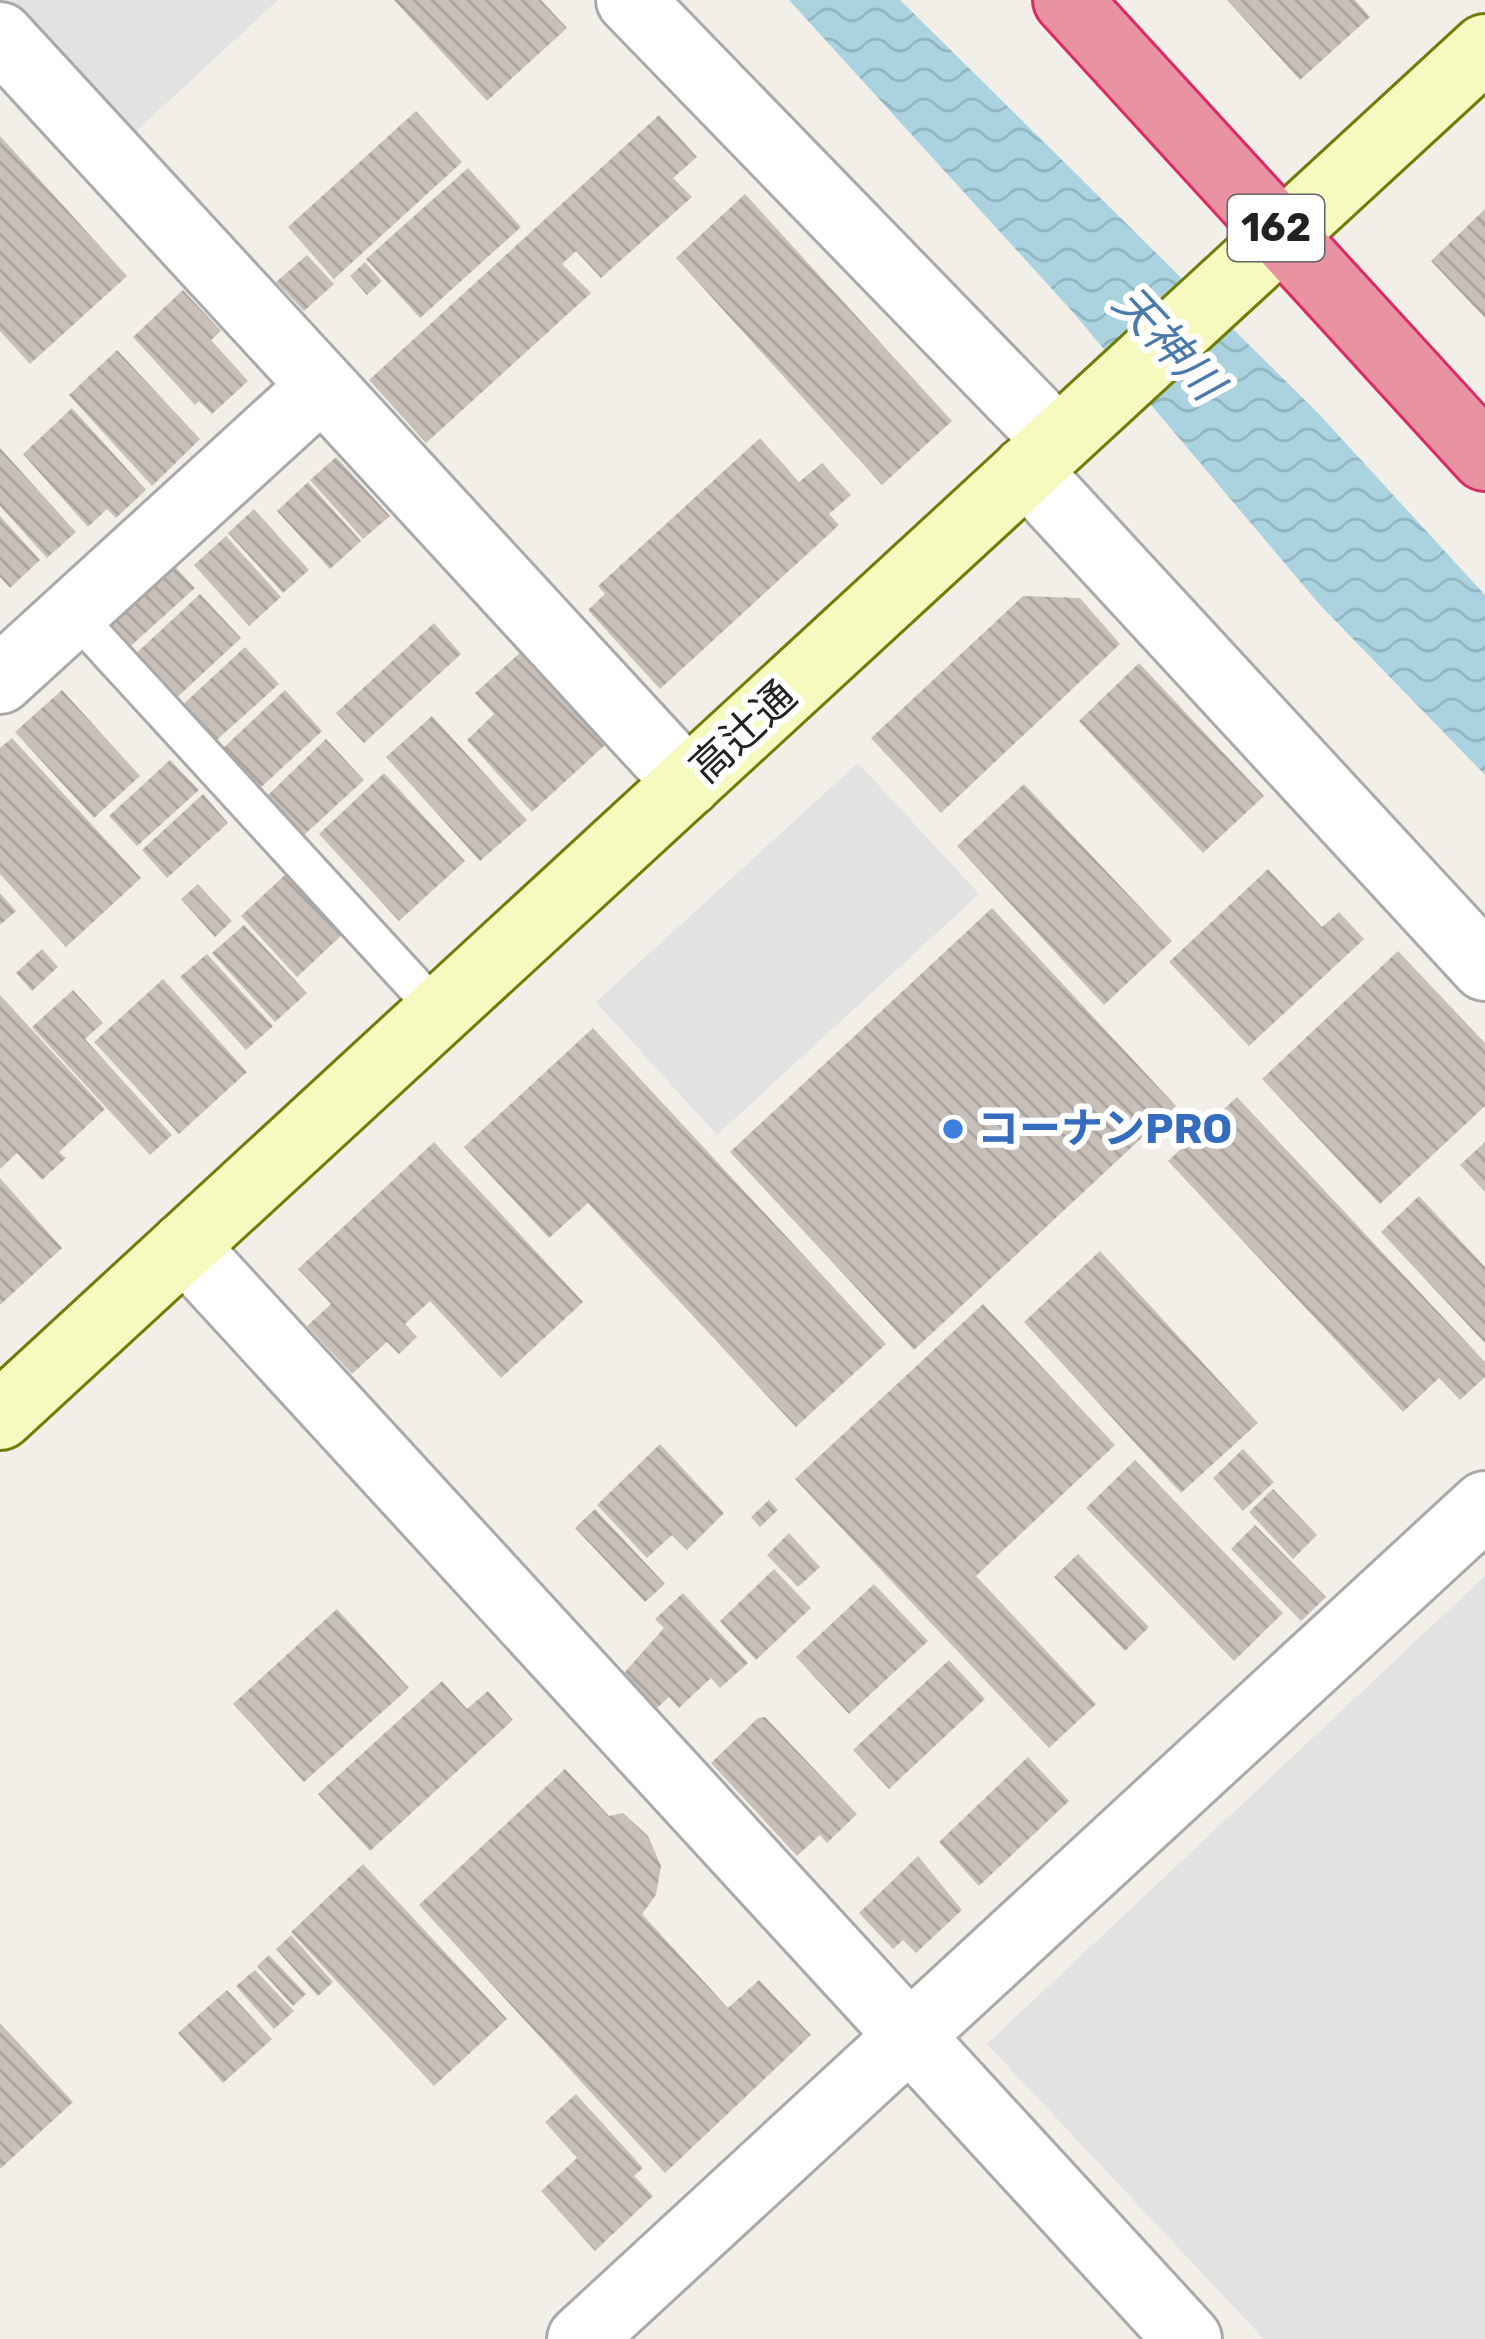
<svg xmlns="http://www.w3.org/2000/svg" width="1485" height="2339" viewBox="0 0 1485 2339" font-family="Rubik,'Noto Sans JP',sans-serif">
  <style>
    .parking { fill: #e2e2e2 }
    .water { fill: url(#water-waves) }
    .building { fill: url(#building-back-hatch) }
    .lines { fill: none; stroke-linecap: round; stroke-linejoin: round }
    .lane-casing { stroke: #a9a9a9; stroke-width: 42 }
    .street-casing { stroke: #a9a9a9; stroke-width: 72 }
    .secondary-casing { stroke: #707d05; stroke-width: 72 }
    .highway-casing { stroke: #dc2a67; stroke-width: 72 }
    .lane { stroke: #fff; stroke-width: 36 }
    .street { stroke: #fff; stroke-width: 66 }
    .secondary { stroke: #f7fabf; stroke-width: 66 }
    .highway { stroke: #e892a2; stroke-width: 66 }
    .shop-dot { fill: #3f7fe0; stroke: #fff; stroke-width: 4.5 }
    .labels { text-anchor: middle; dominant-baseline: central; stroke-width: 12; stroke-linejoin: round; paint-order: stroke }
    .shield { fill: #fff; stroke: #646464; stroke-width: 3 }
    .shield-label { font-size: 39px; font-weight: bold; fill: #222 }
    .street-label { font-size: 42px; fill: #222; stroke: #fff }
    .shop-label { font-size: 42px; font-weight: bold; fill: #366cbe; stroke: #fff; text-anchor: start }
    .water-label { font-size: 45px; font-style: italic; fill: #4a7aab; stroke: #fff }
  </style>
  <defs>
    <pattern id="water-waves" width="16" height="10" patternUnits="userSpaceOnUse" patternTransform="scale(3)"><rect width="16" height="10" fill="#aad3df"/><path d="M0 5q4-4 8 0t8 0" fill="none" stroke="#92b5bf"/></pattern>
    <pattern id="building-back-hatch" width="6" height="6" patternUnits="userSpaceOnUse" patternTransform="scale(3)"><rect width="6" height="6" fill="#c7bfb8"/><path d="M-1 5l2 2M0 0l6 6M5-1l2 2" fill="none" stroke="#aba49e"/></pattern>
  </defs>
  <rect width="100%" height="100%" fill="#f2efe9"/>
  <!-- parking -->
  <path class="parking" d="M 10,0 L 278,0 L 133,134 Z
    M 858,763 L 979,894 L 717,1135 L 596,1002 Z
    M 1485,1576 L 1485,2339 L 1264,2339 L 987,2044 Z"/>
  <!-- water -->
  <path class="water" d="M 789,0 L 900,0 L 1317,412 L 1485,595 L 1485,775 L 1320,605 L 1071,310 Z"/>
  <!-- building -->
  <path class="building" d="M 394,0 L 541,0 L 567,28 L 487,101 Z
    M 1227,0 L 1355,0 L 1370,17 L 1300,80 Z
    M 416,111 L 462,162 L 334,279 L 288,227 Z
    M 659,115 L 697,157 L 673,178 L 692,197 L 601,278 L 576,251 L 562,264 L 591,293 L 426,443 L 369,380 Z
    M 0,136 L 127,276 L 30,364 L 0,331 Z
    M 468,168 L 521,227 L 420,318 L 366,259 Z
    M 745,194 L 952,421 L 882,485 L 676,258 Z
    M 1485,209 L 1485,318 L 1431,261 Z
    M 307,255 L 334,284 L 304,311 L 276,282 Z
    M 365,262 L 382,281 L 367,295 L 350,276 Z
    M 183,290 L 221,331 L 211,340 L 248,381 L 212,414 L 199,401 L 195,405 L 133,337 Z
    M 117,350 L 200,439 L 152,486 L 69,395 Z
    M 72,408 L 146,490 L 116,518 L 107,509 L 88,527 L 23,454 Z
    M 760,438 L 799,482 L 822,463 L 851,495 L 829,514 L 839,525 L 660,689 L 588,610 L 605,594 L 598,586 Z
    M 0,448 L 76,532 L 47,558 L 0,506 Z
    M 336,457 L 390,516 L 363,539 L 310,480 Z
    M 308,482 L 361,541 L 330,569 L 277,511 Z
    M 254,509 L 309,570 L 283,593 L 228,533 Z
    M 0,516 L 40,560 L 10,588 L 0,577 Z
    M 226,536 L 281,597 L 249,626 L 194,565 Z
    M 160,551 L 195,588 L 125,651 L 90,613 Z
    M 200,594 L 241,638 L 171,703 L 130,659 Z
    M 1023,596 L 1080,598 L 1120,644 L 941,813 L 871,738 Z
    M 434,623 L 461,654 L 364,743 L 336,713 Z
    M 245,647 L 279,684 L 211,745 L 178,709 Z
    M 521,652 L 605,745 L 532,812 L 467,740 L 494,714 L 475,693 Z
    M 1139,663 L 1264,796 L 1203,853 L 1079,721 Z
    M 62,690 L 140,776 L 94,818 L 15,732 Z
    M 285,690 L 322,731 L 257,791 L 220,751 Z
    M 432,716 L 527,820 L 480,861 L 386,757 Z
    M 12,738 L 141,878 L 66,947 L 0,874 L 0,748 Z
    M 326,739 L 364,780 L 303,836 L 266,797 Z
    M 170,760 L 199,790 L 137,846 L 109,816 Z
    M 384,773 L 465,861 L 399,921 L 319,834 Z
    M 1024,784 L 1172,941 L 1104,1005 L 957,846 Z
    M 203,794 L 228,823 L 167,878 L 142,850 Z
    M 1268,869 L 1322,927 L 1339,912 L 1364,939 L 1249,1046 L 1169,962 Z
    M 287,873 L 343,934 L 297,977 L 241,916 Z
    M 198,884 L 232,921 L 215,937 L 181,899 Z
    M 0,893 L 16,911 L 0,925 Z
    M 992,908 L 1176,1106 L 914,1350 L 730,1152 Z
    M 244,925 L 307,993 L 275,1022 L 212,953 Z
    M 42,949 L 58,967 L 32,991 L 16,973 Z
    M 1398,951 L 1485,1043 L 1485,1106 L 1380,1204 L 1262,1079 Z
    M 207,954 L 273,1026 L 246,1050 L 180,977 Z
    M 163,979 L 247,1072 L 179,1134 L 94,1042 Z
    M 73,990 L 103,1023 L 85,1039 L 172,1135 L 150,1155 L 32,1027 Z
    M 0,995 L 105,1109 L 59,1152 L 66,1158 L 42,1180 L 17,1153 L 0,1169 Z
    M 593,1028 L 886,1344 L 796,1427 L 588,1203 L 549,1238 L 464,1147 Z
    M 1237,1097 L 1485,1362 L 1485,1377 L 1460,1400 L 1439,1378 L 1403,1412 L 1168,1161 Z
    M 434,1142 L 583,1302 L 501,1378 L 430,1301 L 405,1324 L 417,1337 L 399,1354 L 387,1342 L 352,1374 L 307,1326 L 331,1304 L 298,1269 Z
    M 1485,1142 L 1485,1192 L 1460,1165 Z
    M 0,1178 L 62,1248 L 0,1305 Z
    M 1419,1196 L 1485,1267 L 1485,1343 L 1381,1232 Z
    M 1100,1251 L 1258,1423 L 1181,1493 L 1024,1322 Z
    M 983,1304 L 1115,1445 L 976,1576 L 1096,1704 L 1049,1748 L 795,1479 Z
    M 660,1444 L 724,1513 L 687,1550 L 672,1535 L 647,1558 L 597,1505 Z
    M 1243,1449 L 1274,1482 L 1243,1511 L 1213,1478 Z
    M 1135,1460 L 1283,1613 L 1234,1661 L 1086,1508 Z
    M 1273,1489 L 1317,1535 L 1293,1559 L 1249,1512 Z
    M 769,1500 L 778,1510 L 760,1527 L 751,1517 Z
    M 595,1509 L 665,1584 L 645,1602 L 575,1528 Z
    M 1255,1525 L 1326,1597 L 1301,1621 L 1231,1549 Z
    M 789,1533 L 820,1567 L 798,1587 L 767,1555 Z
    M 1078,1554 L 1149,1627 L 1125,1651 L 1054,1577 Z
    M 774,1569 L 811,1608 L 756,1660 L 720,1621 Z
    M 874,1584 L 928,1641 L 849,1714 L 796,1657 Z
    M 683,1593 L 748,1663 L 720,1688 L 711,1678 L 679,1708 L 669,1697 L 657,1708 L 624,1673 L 664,1628 L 655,1619 Z
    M 337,1609 L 409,1688 L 304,1782 L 233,1704 Z
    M 949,1660 L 985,1699 L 889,1789 L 853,1750 Z
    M 442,1681 L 467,1709 L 488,1691 L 513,1720 L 370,1851 L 318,1794 Z
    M 765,1717 L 857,1814 L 827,1843 L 820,1835 L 797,1856 L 711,1763 L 758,1718 Z
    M 1028,1757 L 1069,1801 L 979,1886 L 939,1842 Z
    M 565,1769 L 609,1816 L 623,1813 L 648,1836 L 661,1866 L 656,1895 L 642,1914 L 728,2008 L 759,1980 L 811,2035 L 665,2173 L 419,1905 Z
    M 918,1856 L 962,1910 L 916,1953 L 903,1940 L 893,1949 L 859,1913 Z
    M 363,1864 L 507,2019 L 434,2086 L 291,1932 Z
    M 291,1935 L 333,1982 L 318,1996 L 276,1949 Z
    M 269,1955 L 306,1994 L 293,2006 L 257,1966 Z
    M 255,1970 L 294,2011 L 274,2029 L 236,1986 Z
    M 227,1990 L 272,2039 L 223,2083 L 178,2033 Z
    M 0,2023 L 73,2102 L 0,2169 Z
    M 576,2094 L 643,2168 L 634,2176 L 653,2196 L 595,2251 L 541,2191 L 577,2158 L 545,2122 Z"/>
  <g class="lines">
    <defs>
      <path id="lane" d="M 73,613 L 439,1012"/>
      <path id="street" d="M 630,0 L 1058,441
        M 0,36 L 688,783
        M 1026,470 L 1485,967
        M 0,680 L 322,386
        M 184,1246 L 1188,2339
        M 581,2339 L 1485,1505"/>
      <path id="secondary" d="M 0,1416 L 1485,48"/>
      <path id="highway" d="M 1067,0 L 1485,457"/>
    </defs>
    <!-- lane casing -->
    <use href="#lane" class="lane-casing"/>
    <!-- street casing -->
    <use href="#street" class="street-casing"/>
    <!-- secondary casing -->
    <use href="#secondary" class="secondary-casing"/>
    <!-- highway casing -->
    <use href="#highway" class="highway-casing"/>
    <!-- lane -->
    <use href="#lane" class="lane"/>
    <!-- street -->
    <use href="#street" class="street"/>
    <!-- secondary -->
    <use href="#secondary" class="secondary"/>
    <!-- highway -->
    <use href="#highway" class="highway"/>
  </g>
  <!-- markers -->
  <circle class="shop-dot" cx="953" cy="1129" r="12"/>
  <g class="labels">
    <!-- shield labels -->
    <rect class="shield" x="1228" y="195" width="96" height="66" rx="9"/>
    <g class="shield-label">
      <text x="1276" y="228">162</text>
    </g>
    <!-- street labels -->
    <g class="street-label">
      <text transform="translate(743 732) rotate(-43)">高辻通</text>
    </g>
    <!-- shop labels -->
    <g class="shop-label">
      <text x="977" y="1129">コーナンPRO</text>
    </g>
    <!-- water labels -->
    <g class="water-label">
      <text transform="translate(1168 343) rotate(47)">天神川</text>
    </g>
  </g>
</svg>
